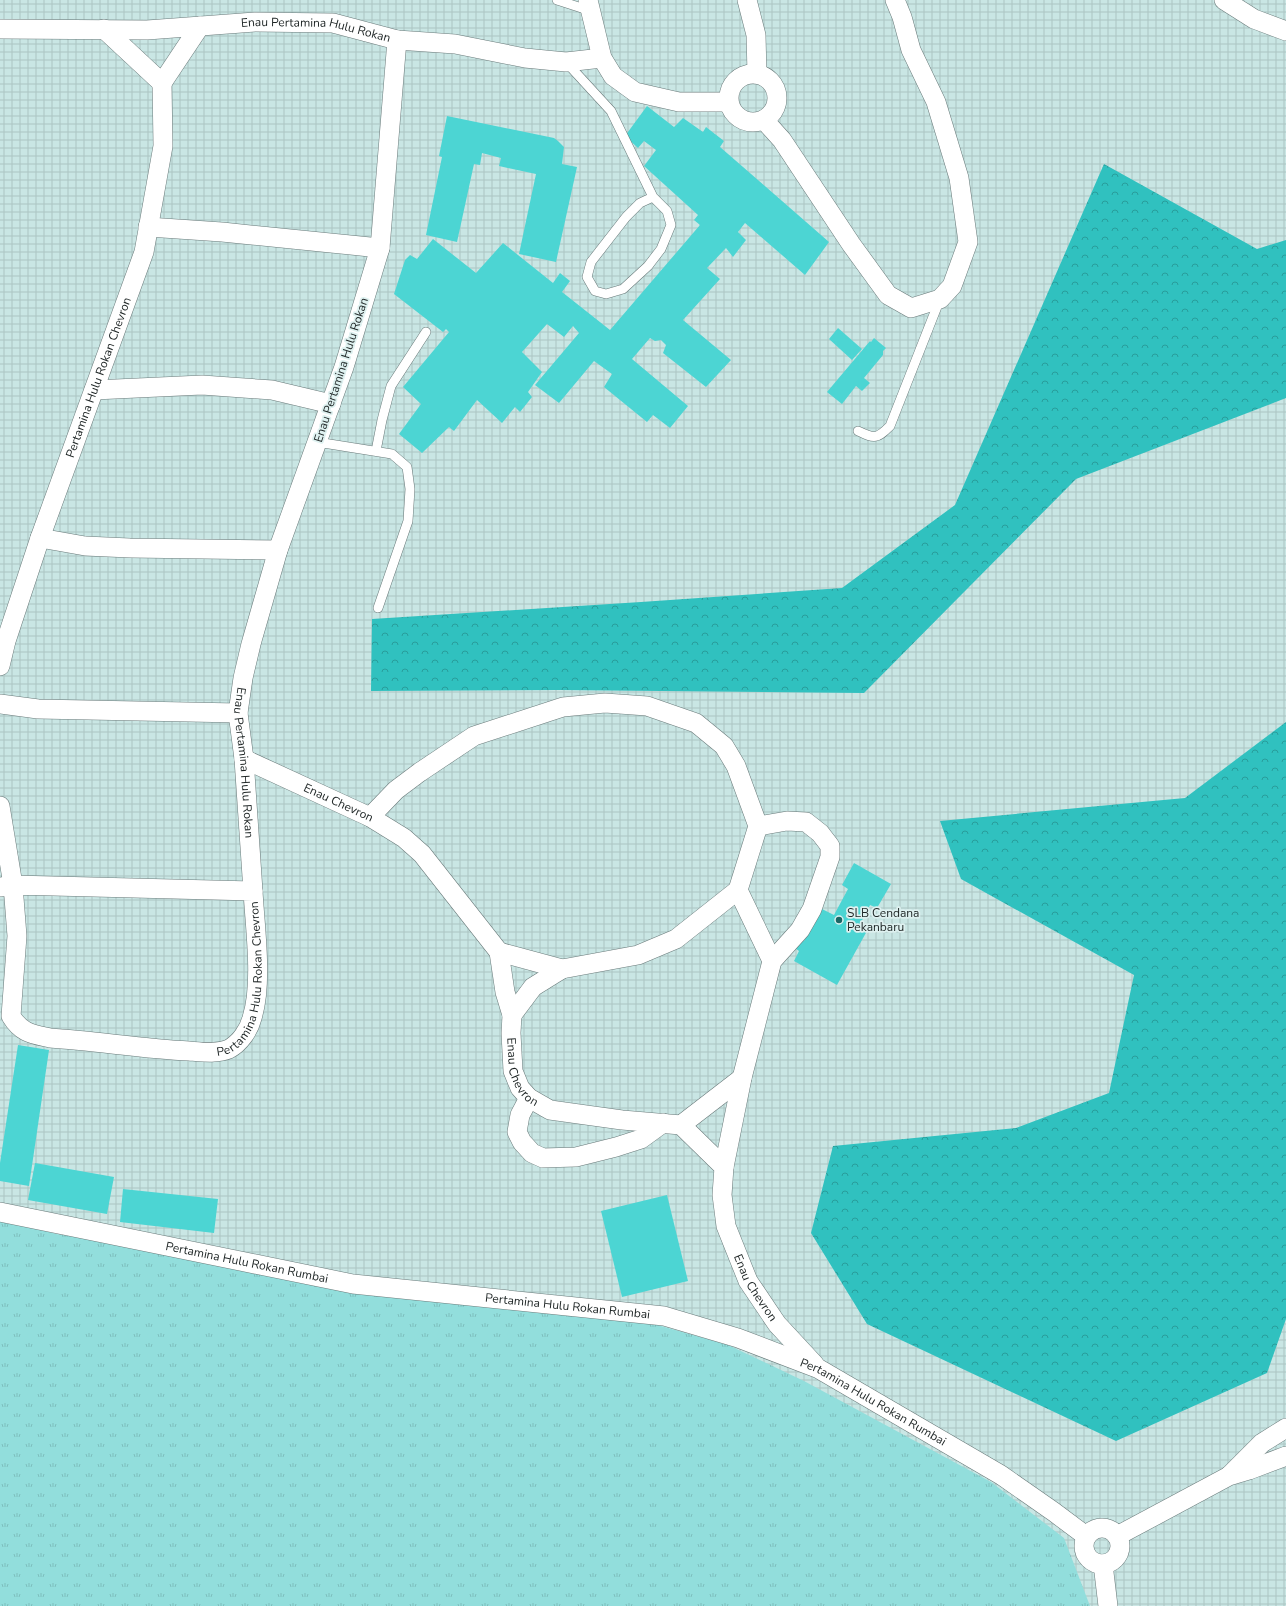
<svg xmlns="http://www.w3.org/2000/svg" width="1286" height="1606" viewBox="0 0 1286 1606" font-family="'Nunito Sans',sans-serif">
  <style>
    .industrial { fill: url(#industrial-grid) }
    .grass { fill: url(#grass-tufts) }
    .forest { fill: url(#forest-crowns) }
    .building { fill: #4cd5d3 }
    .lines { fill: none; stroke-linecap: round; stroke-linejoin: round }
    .service-casing { stroke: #6a7b7b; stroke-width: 10 }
    .minor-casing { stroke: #6a7b7b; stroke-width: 20 }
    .service { stroke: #fff; stroke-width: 9 }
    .minor { stroke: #fff; stroke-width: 19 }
    .poi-dot { fill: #1a6766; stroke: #def1f0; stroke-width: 1.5 }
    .labels { text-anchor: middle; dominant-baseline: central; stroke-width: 3.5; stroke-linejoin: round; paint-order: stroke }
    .street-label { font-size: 12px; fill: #1d2424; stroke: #def1f0 }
    .poi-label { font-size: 12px; fill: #1d2424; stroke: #def1f0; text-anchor: start }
  </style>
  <defs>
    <pattern id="industrial-grid" width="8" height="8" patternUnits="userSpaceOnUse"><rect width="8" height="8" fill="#c9e6e4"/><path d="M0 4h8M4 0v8" fill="none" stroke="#acc5c3"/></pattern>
    <pattern id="grass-tufts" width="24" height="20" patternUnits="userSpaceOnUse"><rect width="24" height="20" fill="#92dedc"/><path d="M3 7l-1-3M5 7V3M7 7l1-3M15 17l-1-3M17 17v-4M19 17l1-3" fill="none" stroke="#7dbebd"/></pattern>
    <pattern id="forest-crowns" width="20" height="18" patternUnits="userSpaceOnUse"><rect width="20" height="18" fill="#30c1bf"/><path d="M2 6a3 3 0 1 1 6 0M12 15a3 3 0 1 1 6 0" fill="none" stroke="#289d9b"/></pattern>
  </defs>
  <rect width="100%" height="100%" fill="#def1f0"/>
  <!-- industrial -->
  <path class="industrial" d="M 0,0 L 1286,0 L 1286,1606 L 0,1606 Z"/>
  <!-- grass -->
  <path class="grass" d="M 0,1218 L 56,1234 L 654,1324 L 728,1345 L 804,1381 L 991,1482 L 1064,1538 L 1090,1606 L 0,1606 Z"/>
  <!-- forest -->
  <path class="forest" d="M 1104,164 L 1257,249 L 1286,240 L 1286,398 L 1076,479 L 864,693 L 559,690 L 371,691 L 372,619 L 641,602 L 842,588 L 955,505 Z
    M 1286,722 L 1286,1319 L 1267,1373 L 1116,1441 L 867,1324 L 811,1233 L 833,1146 L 1016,1128 L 1109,1093 L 1134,975 L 961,879 L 940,821 L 1185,798 Z"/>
  <!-- building -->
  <path class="building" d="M 647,106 L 674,127 L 683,118 L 703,132 L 706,127 L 724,141 L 720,147 L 829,242 L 805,275 L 745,223 L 738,232 L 746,240 L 733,257 L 726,248 L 707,268 L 720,279 L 683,320 L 731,360 L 706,387 L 663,353 L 666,345 L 661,340 L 655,341 L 650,338 L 632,359 L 688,406 L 670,428 L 653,415 L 647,422 L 604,387 L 612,374 L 594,361 L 559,403 L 535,385 L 579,333 L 573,326 L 564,337 L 547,324 L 522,352 L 542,372 L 528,392 L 532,397 L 520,412 L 515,407 L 502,423 L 477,400 L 454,431 L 449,427 L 422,453 L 399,434 L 421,404 L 403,387 L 449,332 L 446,329 L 443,332 L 394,294 L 405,260 L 410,255 L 417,259 L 433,239 L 476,273 L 503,243 L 553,283 L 560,273 L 570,281 L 562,292 L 610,330 L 700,225 L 694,220 L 698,215 L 644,166 L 656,150 L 644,141 L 638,148 L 625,136 Z
    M 447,116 L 554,138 L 558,141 L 564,147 L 562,164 L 577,167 L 556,262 L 519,254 L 536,174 L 499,166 L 501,158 L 482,153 L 480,165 L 474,164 L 457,242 L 426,235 L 442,157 L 439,156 Z
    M 838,328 L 862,349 L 852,360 L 829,339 Z
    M 874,338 L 886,348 L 883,351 L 883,355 L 864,378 L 870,383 L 862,391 L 856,386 L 842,404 L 827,392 L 870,341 L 871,342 Z
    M 854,863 L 891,884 L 877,908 L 870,905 L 859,926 L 867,931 L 837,985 L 794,961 L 799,951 L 795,948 L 799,940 L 804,941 L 822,909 L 834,915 L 848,889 L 842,885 Z
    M 18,1045 L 49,1050 L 29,1186 L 0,1181 L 0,1163 Z
    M 35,1163 L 114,1177 L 107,1214 L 28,1200 Z
    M 123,1189 L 218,1199 L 214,1233 L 120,1222 Z
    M 667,1195 L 688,1281 L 622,1297 L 601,1211 Z"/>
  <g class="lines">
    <defs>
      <path id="service" d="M 557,0 L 591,11
        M 566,62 L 611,111 L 653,197 L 667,211 L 671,225 L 661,249 L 648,266 L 623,289 L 606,294 L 595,291 L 587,277 L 591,262 L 626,217 L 640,203 L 653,197
        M 858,431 C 875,439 877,439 890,426 L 940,299
        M 317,442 L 392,454 L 407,467 L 410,489 L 408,521 L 378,608
        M 376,451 L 382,420 L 391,386 L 426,332"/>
      <g id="minor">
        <path d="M 588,0 L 602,58 L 613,76 L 635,92 L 679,102 L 728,102"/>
        <path d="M 747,0 L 756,35 L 757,74"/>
        <path d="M 1224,0 L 1254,19 L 1286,31"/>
        <path id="s1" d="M 0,29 L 147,30 L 255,22 L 333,23 L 397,40 L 380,248 L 344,367 L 278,550 L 251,644 L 243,678 L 238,713 L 244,759 L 253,891"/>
        <path d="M 104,29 L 162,83"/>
        <path d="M 397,40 L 455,44 L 525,58 L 566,62 L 602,58"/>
        <circle cx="753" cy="98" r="24"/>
        <path d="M 162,83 L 200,26"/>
        <path d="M 764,120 L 782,140 L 851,244 L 888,295 L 911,308 L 940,299 L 952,286 L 968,242 L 959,178 L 936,102 L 911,50 L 902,17 L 895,0"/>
        <path d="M 148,227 L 222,232 L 380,248"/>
        <path d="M 94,390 L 202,385 L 272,390 L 331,404"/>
        <path d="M 40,538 L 85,546 L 130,548 L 278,550"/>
        <path id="s2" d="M 0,666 L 6,641 L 40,538 L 144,252 L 163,146 L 162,83"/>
        <path d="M 0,704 L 38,709 L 238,713"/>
        <path id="s3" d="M 244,759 L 370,817 L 404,838 L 422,854 L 499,952 L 505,992 L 512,1015 L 511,1033 L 513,1071 L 520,1088 L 529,1098 L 550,1110 L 622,1120 L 681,1125 L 724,1167 L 722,1195 L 726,1226 L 748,1281 L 777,1324 L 815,1365"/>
        <path id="s4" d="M 0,806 L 13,885 L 17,936 L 11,1016 C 21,1033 32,1034 50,1038 C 97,1041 143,1049 189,1051 C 202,1052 217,1054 229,1049 C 240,1043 249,1030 252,1018 C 263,983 255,928 253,891 L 13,885 L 0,887"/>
        <path d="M 370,817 L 396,790 L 420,772 L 474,736 L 563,707 L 605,703 L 647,706 L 696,723 L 724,746 L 736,766 L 758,826 L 738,890 L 676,939 L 638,955 L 562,969 L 533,987 L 512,1015"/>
        <path d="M 738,890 L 772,961"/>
        <path d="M 499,952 L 562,969"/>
        <path d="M 529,1098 L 520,1115 L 517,1132 L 522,1142 L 532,1153 L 543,1158 L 576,1157 L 616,1147 L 641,1139 L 663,1123"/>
        <path d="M 681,1125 L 742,1078"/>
        <path d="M 724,1167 L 742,1078 L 772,961 L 800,930 L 812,909 L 830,857 L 830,846 L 820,833 L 806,822 L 787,821 L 758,826"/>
        <path id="s5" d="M 0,1212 L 353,1284 L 664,1316 L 738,1338 L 819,1369 L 1001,1475 L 1054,1512 L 1086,1536"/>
        <path d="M 1230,1475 L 1262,1443 L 1286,1428"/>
        <circle cx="1102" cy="1546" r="18"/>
        <path d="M 1117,1536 L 1229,1476 L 1249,1470 L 1286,1456"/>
        <path d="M 1103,1564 L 1108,1606"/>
      </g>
    </defs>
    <!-- service casing -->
    <use href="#service" class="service-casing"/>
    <!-- minor casing -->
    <use href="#minor" class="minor-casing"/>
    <!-- service -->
    <use href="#service" class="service"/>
    <!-- minor -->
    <use href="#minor" class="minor"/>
  </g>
  <!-- markers -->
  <circle class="poi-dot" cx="839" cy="920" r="4"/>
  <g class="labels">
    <!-- street labels -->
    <g class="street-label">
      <text stroke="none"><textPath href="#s1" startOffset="317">Enau Pertamina Hulu Rokan</textPath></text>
      <text transform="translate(341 370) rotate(-72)">Enau Pertamina Hulu Rokan</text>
      <text stroke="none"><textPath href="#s2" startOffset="305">Pertamina Hulu Rokan Chevron</textPath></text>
      <text stroke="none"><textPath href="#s1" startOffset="1145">Enau Pertamina Hulu Rokan</textPath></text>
      <text stroke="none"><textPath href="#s3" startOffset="104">Enau Chevron</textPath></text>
      <text stroke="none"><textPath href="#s4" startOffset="510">Pertamina Hulu Rokan Chevron</textPath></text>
      <text stroke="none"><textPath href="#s3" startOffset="452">Enau Chevron</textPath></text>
      <text stroke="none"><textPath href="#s5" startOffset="252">Pertamina Hulu Rokan Rumbai</textPath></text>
      <text stroke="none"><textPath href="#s3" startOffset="824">Enau Chevron</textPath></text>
      <text stroke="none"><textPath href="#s5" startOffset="576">Pertamina Hulu Rokan Rumbai</textPath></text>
      <text stroke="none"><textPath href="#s5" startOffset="900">Pertamina Hulu Rokan Rumbai</textPath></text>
    </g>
    <!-- poi labels -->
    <g class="poi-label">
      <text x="847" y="913">SLB Cendana<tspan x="847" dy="14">Pekanbaru</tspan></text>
    </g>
  </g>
</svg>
